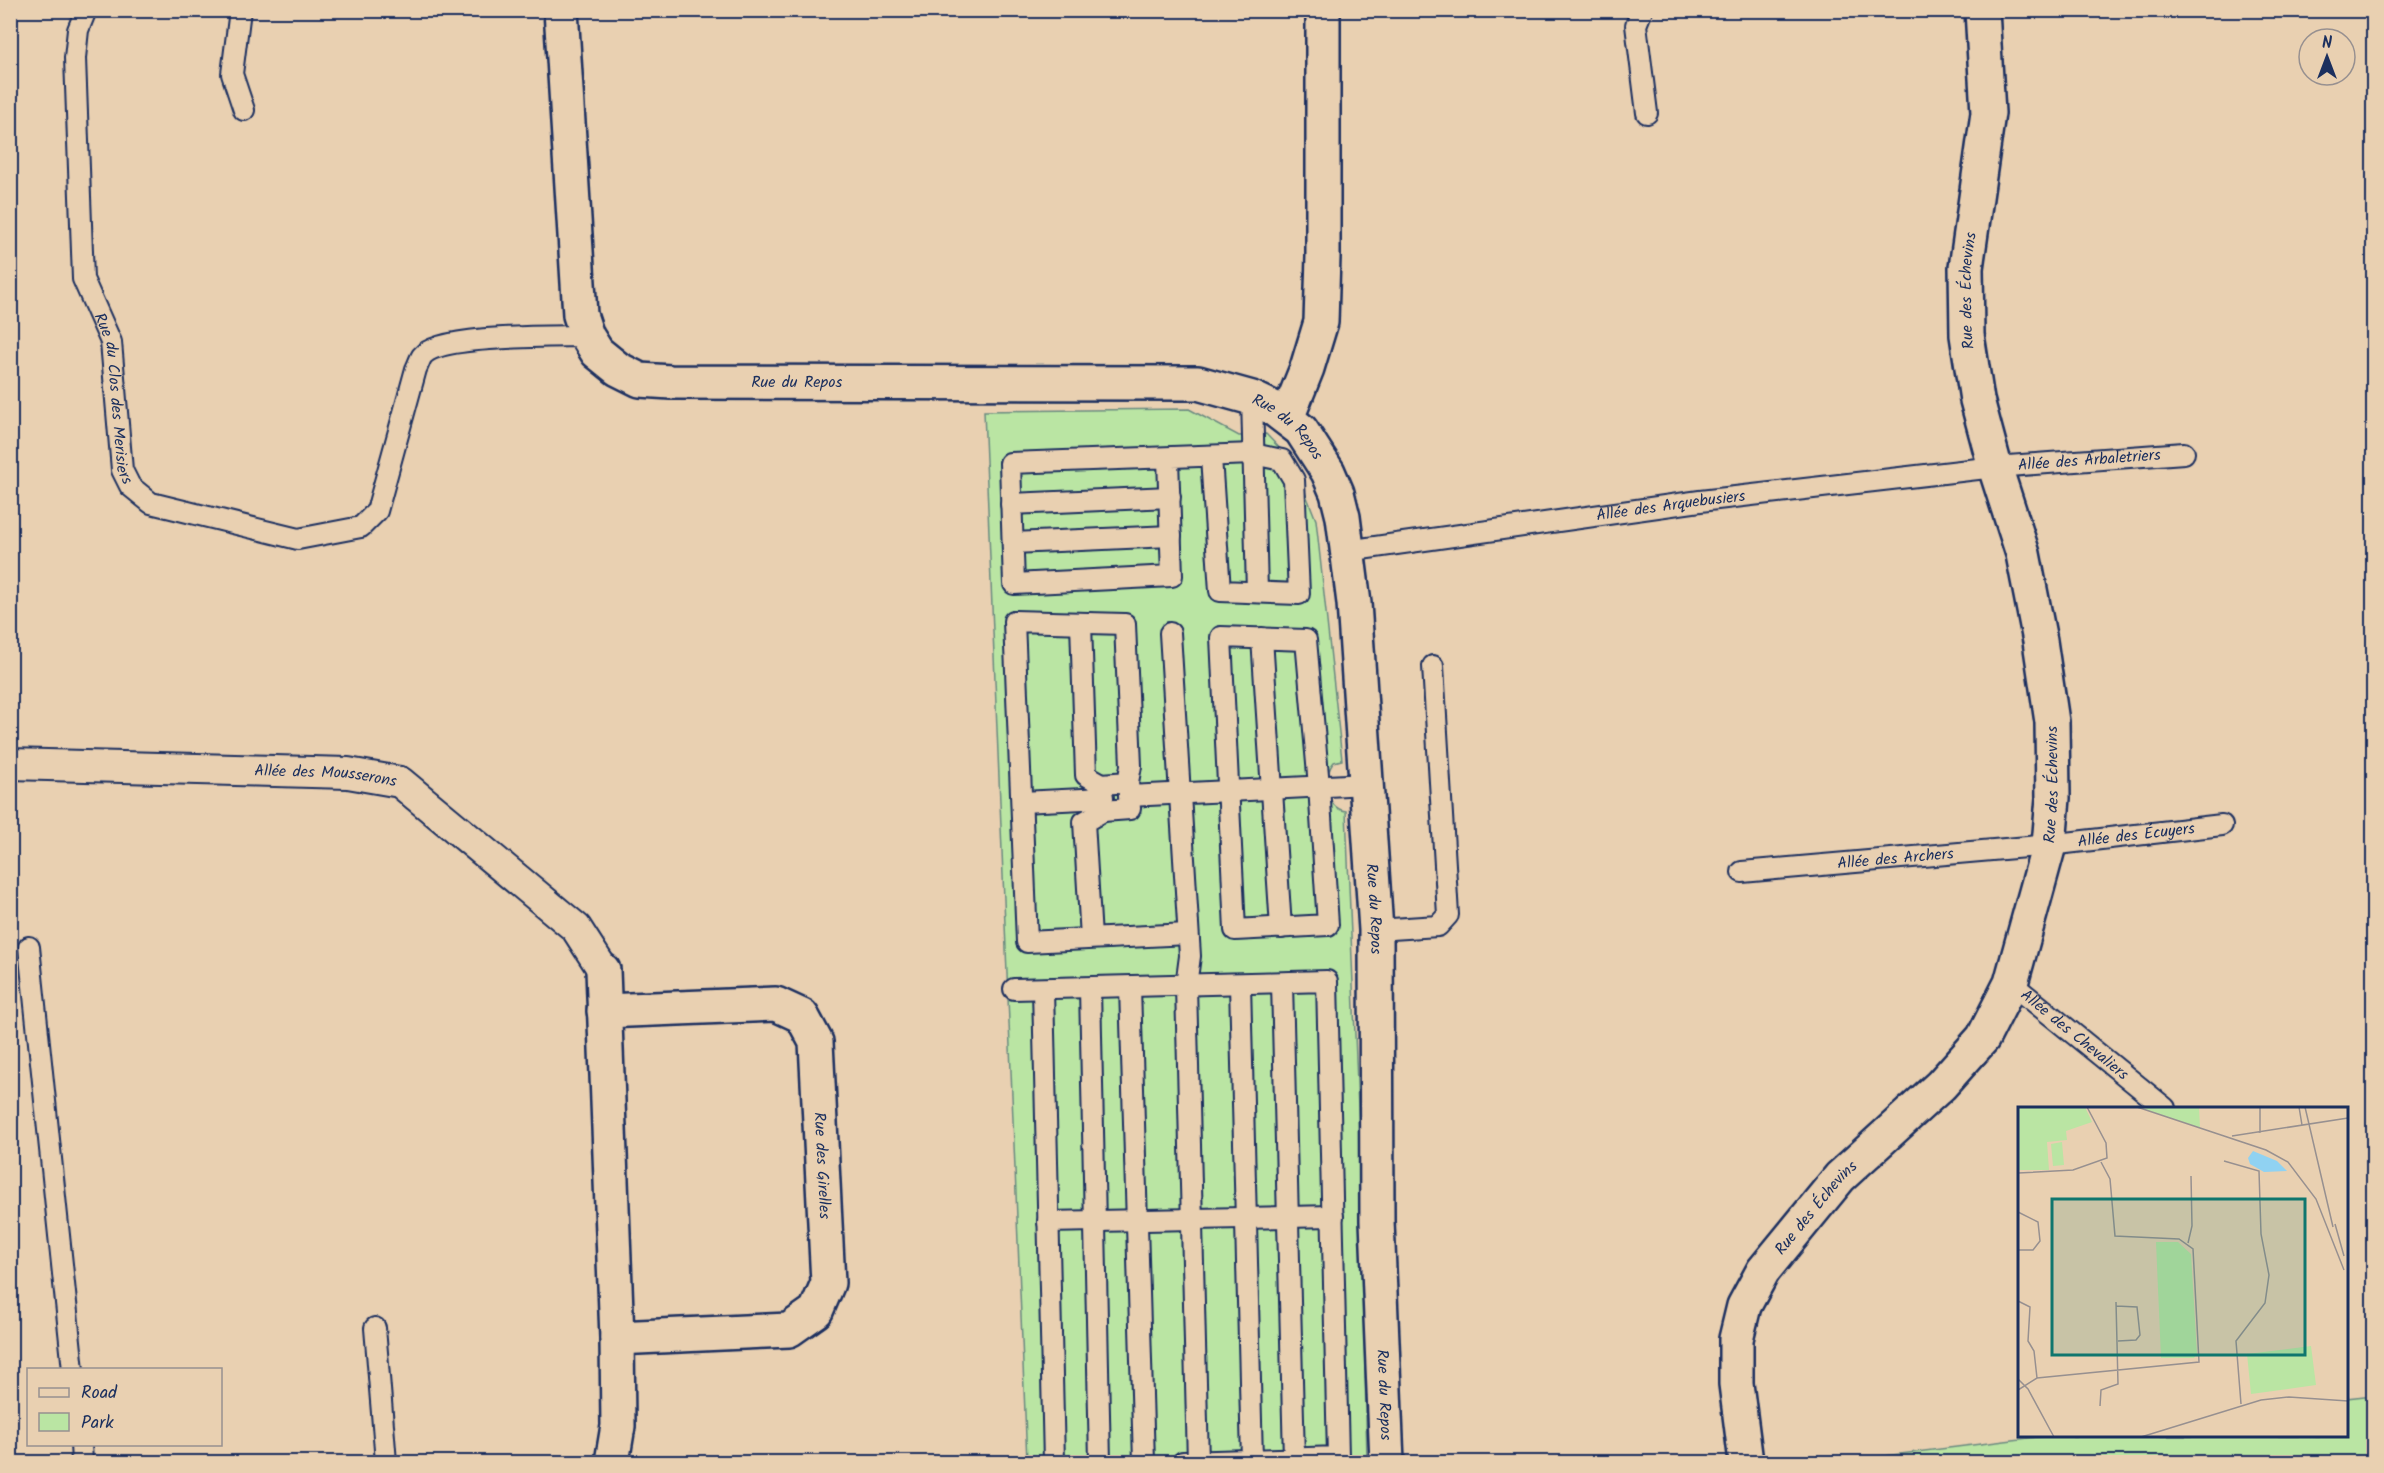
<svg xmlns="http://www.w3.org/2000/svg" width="2384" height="1473" viewBox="0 0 2384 1473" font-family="Kalam,sans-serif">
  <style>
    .green { fill: #bae5a3; stroke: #6a8a80; stroke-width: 1.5 }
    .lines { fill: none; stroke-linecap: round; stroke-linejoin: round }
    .service-casing { stroke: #1b2f5e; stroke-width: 24 }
    .pedestrian-casing { stroke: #1b2f5e; stroke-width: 34 }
    .minor-casing { stroke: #1b2f5e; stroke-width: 38 }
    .service { stroke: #e9d0b1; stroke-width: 20 }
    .pedestrian { stroke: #e9d0b1; stroke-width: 30 }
    .minor { stroke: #e9d0b1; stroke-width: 33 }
    .labels { text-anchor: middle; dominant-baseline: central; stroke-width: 5; stroke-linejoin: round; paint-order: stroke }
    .street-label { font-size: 16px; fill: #1b2f5e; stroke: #e9d0b1 }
    .inset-road { fill: none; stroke: #979090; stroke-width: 1.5 }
    .view { fill: #0f766e; fill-opacity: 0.15; stroke: #0f766e; stroke-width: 3 }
    .inset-edge { fill: none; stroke: #1b2f5e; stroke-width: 3 }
  </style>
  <rect width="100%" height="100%" fill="#e9d0b1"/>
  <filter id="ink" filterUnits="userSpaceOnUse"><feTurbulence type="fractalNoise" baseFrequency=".0167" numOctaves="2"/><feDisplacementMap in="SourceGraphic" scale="12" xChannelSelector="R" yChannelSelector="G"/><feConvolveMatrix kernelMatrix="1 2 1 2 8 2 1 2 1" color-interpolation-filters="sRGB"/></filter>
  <g filter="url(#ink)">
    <!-- green -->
    <path class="green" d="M 1189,409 L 1239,436 L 1266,434 L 1287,456 L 1296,469 L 1316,520 L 1342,760 L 1334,762 C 1322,776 1325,809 1346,811 L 1361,1183 L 1367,1462 L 1027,1462 L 984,411 Z
      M 2373,1395 L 2373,1462 L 1836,1462 L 2046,1436 L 2346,1436 L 2347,1398 Z"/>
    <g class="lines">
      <defs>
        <g id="service">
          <path id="s1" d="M 86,10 L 78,30 L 75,58 L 83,279 L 111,342 L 122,470 L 130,486 L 151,503 L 298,539 L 361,527 L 377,511 L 416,369 C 418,365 420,359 422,356 C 440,334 556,337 587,336"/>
          <path d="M 240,10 L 232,74 L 244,110"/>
          <path d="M 1642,10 L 1636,25 L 1647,113"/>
          <path d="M 1252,398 L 1257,592"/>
          <path d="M 1168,459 L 1172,576 L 1014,584 L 1010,463 L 1253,454 L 1282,460 L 1294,480 L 1299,594 L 1220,591 L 1211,457"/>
          <path d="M 1011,504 L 1170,497"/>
          <path d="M 1013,543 L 1171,536"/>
          <path id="s2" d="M 1347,551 L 1700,501 L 1995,467 L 2184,453"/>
          <path d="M 1081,623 L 1086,775 L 1102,784"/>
          <path d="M 1170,633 L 1190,956 L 1186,986 L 1198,1462"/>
          <path d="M 1221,637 L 1306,640 L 1319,786 L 1328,925 L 1235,930 Z"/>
          <path d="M 1262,638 L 1281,928"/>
          <path d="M 1128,782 L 1102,784 L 1103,811 L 1130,809 L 1128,782 L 1131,766 L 1125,624 L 1014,621 L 1027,942 L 1188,934"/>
          <path d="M 1129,796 L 1367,784"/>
          <path d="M 1022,802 L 1103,798"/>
          <path id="s3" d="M 1742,872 L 2049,845 L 2222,825"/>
          <path d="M 1376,930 L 1438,926 L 1448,915 L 1433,666"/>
          <path d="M 1091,938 L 1084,822 L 1103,811"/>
          <path d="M 29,947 L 73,1370"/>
          <path d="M 1282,983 L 1294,1459"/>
          <path id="s4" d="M 2011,983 L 2165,1108"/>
          <path d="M 1240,984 L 1252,1460"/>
          <path d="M 1130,987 L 1144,1462"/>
          <path d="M 1090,988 L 1100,1462"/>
          <path d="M 1014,989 L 1327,981 L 1338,1457 L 1183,1462"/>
          <path d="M 1043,989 L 1054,1462"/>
          <path d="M 1048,1222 L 1333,1216"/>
          <path d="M 375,1328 L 386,1462"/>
          <path d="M 81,1444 L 82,1462"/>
        </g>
        <g id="pedestrian">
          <path id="s5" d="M 10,764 L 348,773 L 400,782 L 576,928 L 603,970"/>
        </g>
        <g id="minor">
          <path id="s6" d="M 561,10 L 580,315 L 587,336 L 597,352 L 618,369 L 640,380 L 671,382 L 1198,383 L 1252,398 L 1271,407 L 1301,430 L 1328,472 L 1337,493 L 1343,517 L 1354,603 L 1376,930 L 1377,1221 L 1387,1462"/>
          <path d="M 1287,418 L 1307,368 L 1321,322 L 1323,256 L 1323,10"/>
          <path d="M 603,970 L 617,1338 L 618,1426 L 612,1462"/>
          <path id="s7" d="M 604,1011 L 776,1004 L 802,1016 L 816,1042 L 828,1283 L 816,1311 L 789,1330 L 617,1338"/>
          <path id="s8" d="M 1746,1462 L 1736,1384 L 1736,1339 L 1744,1306 L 1763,1271 L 1840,1177 L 1941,1085 L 1983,1038 L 2011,983 L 2049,845 L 2053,798 L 2052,722 L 2040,641 L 2023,554 L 1995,467 L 1977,400 L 1967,335 L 1966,268 L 1988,113 L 1982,10"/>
        </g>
      </defs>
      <!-- service casing -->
      <use href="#service" class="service-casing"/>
      <!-- pedestrian casing -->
      <use href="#pedestrian" class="pedestrian-casing"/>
      <!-- minor casing -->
      <use href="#minor" class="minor-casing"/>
      <!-- service -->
      <use href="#service" class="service"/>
      <!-- pedestrian -->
      <use href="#pedestrian" class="pedestrian"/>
      <!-- minor -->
      <use href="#minor" class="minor"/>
    </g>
  </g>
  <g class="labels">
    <!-- street labels -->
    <g class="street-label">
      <text stroke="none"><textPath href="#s8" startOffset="1288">Rue des Échevins</textPath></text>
      <text stroke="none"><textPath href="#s6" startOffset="555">Rue du Repos</textPath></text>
      <text stroke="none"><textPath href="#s1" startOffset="396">Rue du Clos des Merisiers</textPath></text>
      <text stroke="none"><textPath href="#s6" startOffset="1059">Rue du Repos</textPath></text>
      <text stroke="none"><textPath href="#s2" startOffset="748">Allée des Arbaletriers</textPath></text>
      <text stroke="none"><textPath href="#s2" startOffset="327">Allée des Arquebusiers</textPath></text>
      <text stroke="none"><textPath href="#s5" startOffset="316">Allée des Mousserons</textPath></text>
      <text stroke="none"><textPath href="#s8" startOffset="784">Rue des Échevins</textPath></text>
      <text stroke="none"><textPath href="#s3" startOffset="396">Allée des Écuyers</textPath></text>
      <text stroke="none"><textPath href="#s3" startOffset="154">Allée des Archers</textPath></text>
      <text stroke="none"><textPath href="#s6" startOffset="1562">Rue du Repos</textPath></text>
      <text stroke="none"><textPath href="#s4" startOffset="82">Allée des Chevaliers</textPath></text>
      <text stroke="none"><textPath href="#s7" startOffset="354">Rue des Girelles</textPath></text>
      <text stroke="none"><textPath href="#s8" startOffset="280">Rue des Échevins</textPath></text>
      <text stroke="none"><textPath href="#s6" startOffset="2048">Rue du Repos</textPath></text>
    </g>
  </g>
  <!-- overview -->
  <g transform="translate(2018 1107)">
    <rect width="330" height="330" fill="#e9d0b1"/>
    <path d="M 0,0 L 67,0 L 74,15 L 48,24 L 49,33 L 29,35 L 31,63 L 0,63 ZM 119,0 L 181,0 L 182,21 ZM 44,35 L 46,58 L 35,59 L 33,37 ZM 138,135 L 160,135 L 173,147 L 179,247 L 176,251 L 143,251 ZM 293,239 L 298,278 L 233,287 L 229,247 Z" fill="#bae5a3"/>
    <path d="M 235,44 L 259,54 L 269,64 L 246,65 L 232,57 L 230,51 Z" fill="#90d2f2"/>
    <path class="inset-road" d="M 119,0 L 248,43 L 270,55 L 298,92 L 326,163M 242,0 L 242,26M 281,0 L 284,18M 287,0 L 315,120M 214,29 L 330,11M 206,54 L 241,64 L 243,127 L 251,168 L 247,196 L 218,234 L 223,297M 0,66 L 55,63 L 89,51 L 88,36 L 69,0M 0,105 L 20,115 L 22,134 L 15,143 L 0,143M 317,117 L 326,149M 170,136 L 174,119 L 173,69M 330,139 L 330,161M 0,194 L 12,200 L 10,234 L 16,244 L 19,271M 98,199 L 119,200 L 122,228 L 118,233 L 100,234M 0,272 L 10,282 L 36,330M 0,283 L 19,271 L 181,255 L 175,142 L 161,132 L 97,129 L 92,72 L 83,55M 82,299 L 83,283 L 100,277 L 98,195M 123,330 L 243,293 L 271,290 L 330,294"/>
    <path class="view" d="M 34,92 L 287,92 L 287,248 L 34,248 Z"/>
    <rect width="330" height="330" class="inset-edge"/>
  </g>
  <!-- margin -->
  <rect width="2384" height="1473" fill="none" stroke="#e9d0b1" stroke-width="36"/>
  <rect x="18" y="18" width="2348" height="1437" fill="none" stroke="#1b2f5e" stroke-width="2" filter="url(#ink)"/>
  <!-- legend -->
  <rect x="27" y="1368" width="195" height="78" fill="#e9d0b1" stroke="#979090" stroke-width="1.5"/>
  <rect x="39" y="1388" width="30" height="9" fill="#e9d0b1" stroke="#979090" stroke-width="1.5"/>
  <text x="81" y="1398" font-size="18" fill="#1b2f5e">Road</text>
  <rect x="39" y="1413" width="30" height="18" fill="#bae5a3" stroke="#979090" stroke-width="1.5"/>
  <text x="81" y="1428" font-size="18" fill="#1b2f5e">Park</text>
  <!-- north arrow -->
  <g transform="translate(2327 57)"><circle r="28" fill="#e9d0b1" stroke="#979090" stroke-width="1.5"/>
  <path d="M0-4.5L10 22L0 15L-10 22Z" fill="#1b2f5e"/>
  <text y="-9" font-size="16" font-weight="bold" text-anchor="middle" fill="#1b2f5e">N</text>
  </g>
</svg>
